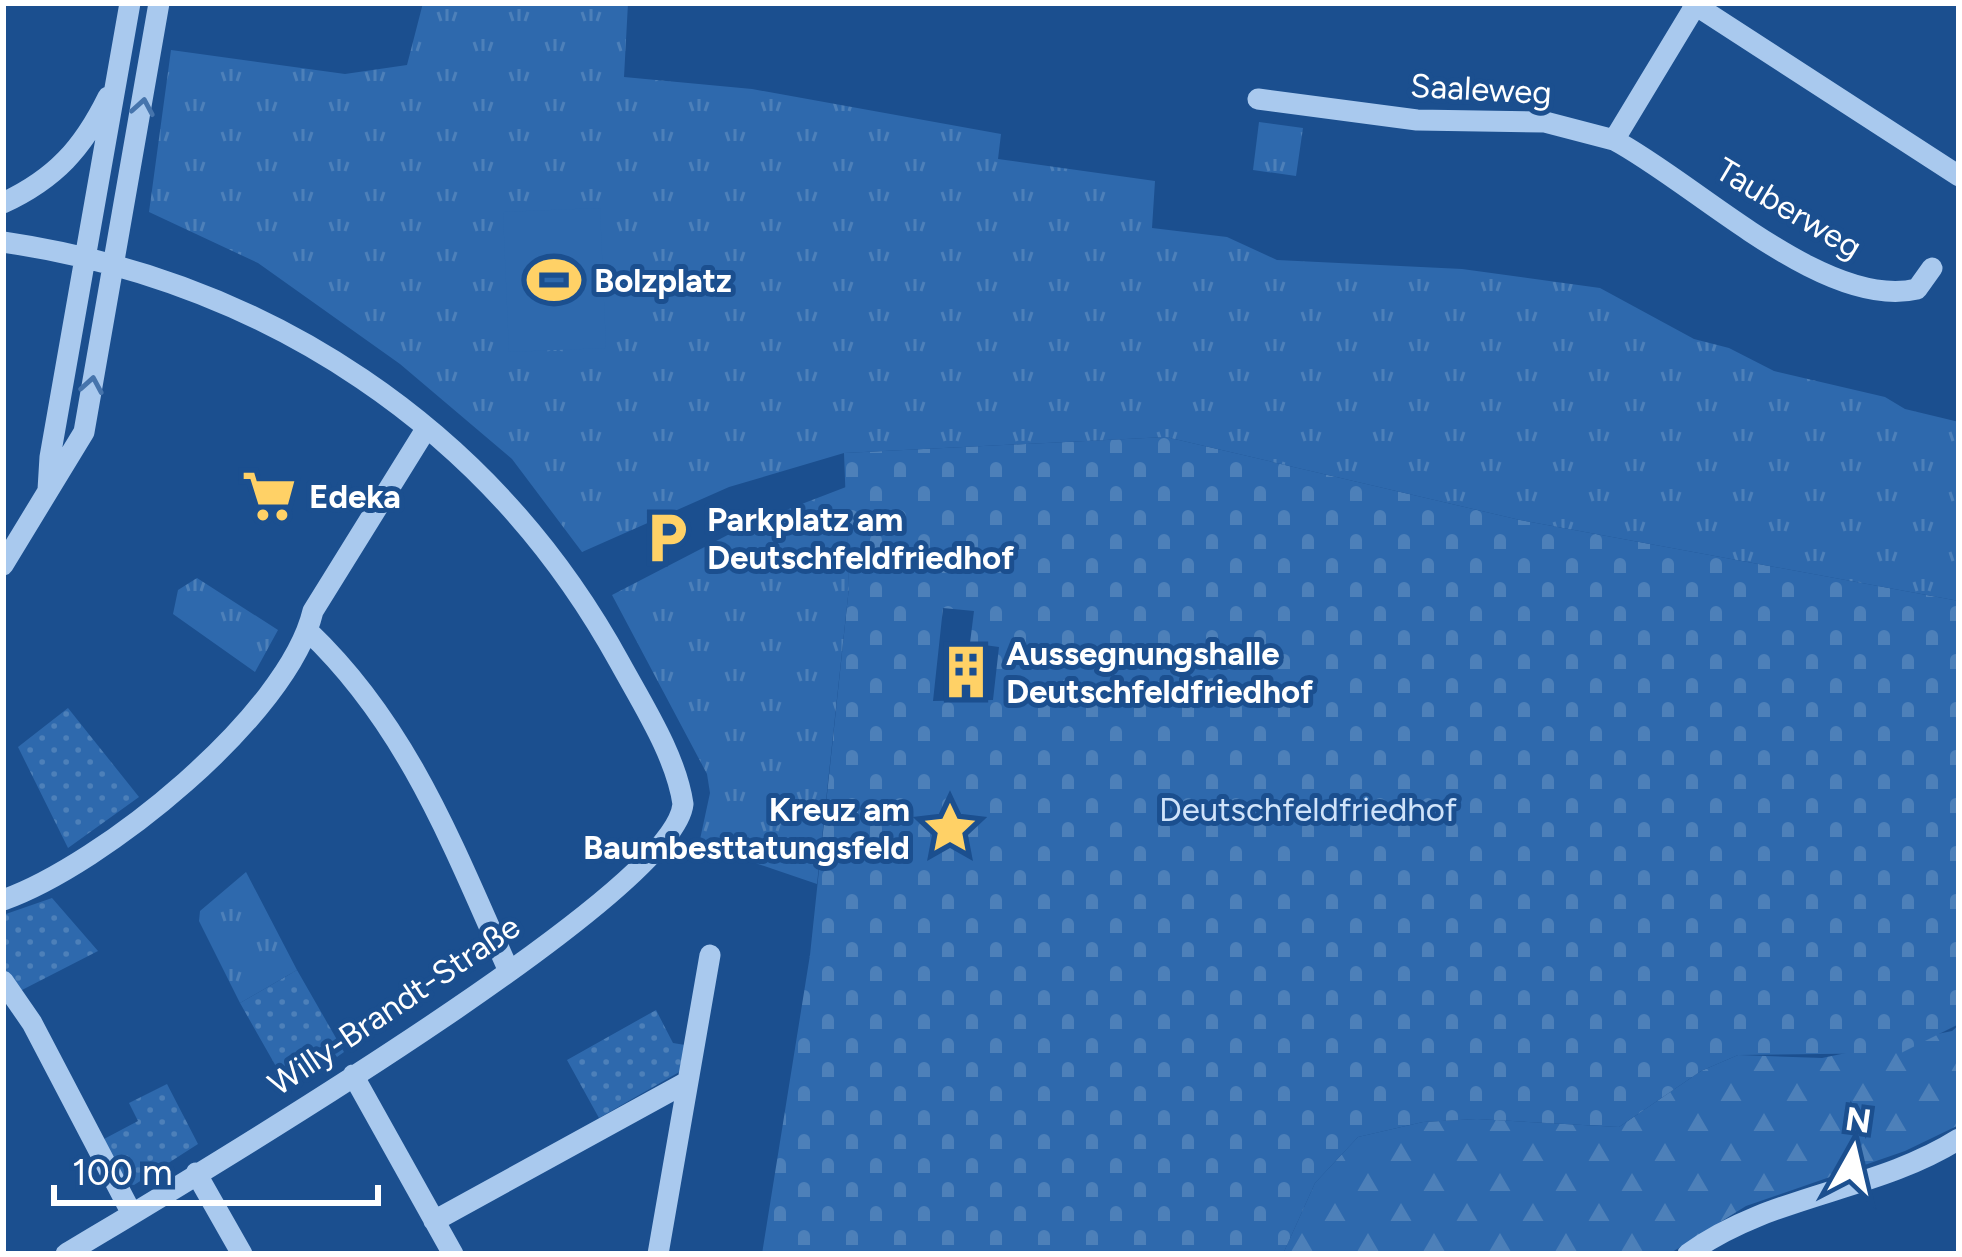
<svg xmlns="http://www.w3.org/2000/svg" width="1962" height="1257" viewBox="0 0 1962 1257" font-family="Figtree,sans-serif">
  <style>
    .grass { fill: url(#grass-dots) }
    .forest { fill: url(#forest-firs) }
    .cemetery { fill: url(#cemetery-stones); fill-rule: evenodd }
    .park { fill: url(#park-tufts) }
    .pitch { fill: #2e69ad }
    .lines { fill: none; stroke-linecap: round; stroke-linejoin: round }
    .minor { stroke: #a9c9ee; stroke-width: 21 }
    .oneway { stroke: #4674ac }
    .labels { text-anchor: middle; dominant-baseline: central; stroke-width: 10; stroke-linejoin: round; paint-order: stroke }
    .street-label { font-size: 33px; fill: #fff; stroke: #1b4f8f }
    .poi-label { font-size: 33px; font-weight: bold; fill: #fff; stroke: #1b4f8f; text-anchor: start }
    .park-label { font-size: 33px; fill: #cfe3fa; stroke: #1b4f8f }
  </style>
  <defs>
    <pattern id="grass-dots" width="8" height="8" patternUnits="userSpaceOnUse" patternTransform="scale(3)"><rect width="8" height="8" fill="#2e69ad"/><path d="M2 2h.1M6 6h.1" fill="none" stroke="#4d80b9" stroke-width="1.8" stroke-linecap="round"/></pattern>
    <pattern id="forest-firs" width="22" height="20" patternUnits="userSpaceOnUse" patternTransform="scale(3)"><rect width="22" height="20" fill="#2e69ad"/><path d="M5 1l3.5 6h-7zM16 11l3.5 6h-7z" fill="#4d80b9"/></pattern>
    <pattern id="cemetery-stones" width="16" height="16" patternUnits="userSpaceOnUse" patternTransform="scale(3)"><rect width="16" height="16" fill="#2e69ad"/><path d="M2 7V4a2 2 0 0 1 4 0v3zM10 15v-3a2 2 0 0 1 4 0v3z" fill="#4d80b9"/></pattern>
    <pattern id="park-tufts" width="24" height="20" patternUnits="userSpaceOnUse" patternTransform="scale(3)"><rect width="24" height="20" fill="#2e69ad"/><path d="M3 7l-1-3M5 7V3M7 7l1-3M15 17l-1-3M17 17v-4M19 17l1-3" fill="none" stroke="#4d80b9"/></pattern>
  </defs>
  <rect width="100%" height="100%" fill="#1b4f8f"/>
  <!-- grass -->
  <path class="grass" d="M 68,708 L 139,797 L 68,848 L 18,747 Z
    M 52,898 L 98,951 L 20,991 L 3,968 L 3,915 Z
    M 297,970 L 344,1052 L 337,1057 L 327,1043 L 309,1054 L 318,1069 L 293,1086 L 286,1084 L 240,1003 Z
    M 656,1010 L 673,1043 L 685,1045 L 681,1071 L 599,1118 L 567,1060 Z
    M 167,1084 L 198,1144 L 134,1185 L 125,1183 L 104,1139 L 138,1121 L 129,1103 Z"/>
  <!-- forest -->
  <path class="forest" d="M 1959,1025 L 1959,1125 L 1905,1151 L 1746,1206 L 1669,1254 L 1283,1254 L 1315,1183 L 1358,1137 L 1423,1122 L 1477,1119 L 1619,1127 L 1701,1071 L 1738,1055 L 1822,1058 L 1952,1031 Z"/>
  <!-- cemetery -->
  <path class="cemetery" d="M 1166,437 L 1520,520 L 1959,601 L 1959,1024 L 1901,1053 L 1738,1055 L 1701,1071 L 1619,1127 L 1477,1119 L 1423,1122 L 1358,1137 L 1315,1183 L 1283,1254 L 762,1254 L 810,955 L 849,587 L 844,453 ZM 943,608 L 974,611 L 970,643 L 999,647 L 993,700 L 933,701 Z"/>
  <!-- park -->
  <path class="park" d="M 423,3 L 628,3 L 624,77 L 752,89 L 1001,134 L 998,159 L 1155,181 L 1152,228 L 1227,237 L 1277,260 L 1462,269 L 1600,288 L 1694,339 L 1729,348 L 1774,371 L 1885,397 L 1905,409 L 1959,422 L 1959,601 L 1520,520 L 1166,437 L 844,453 L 729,487 L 582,552 L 512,459 L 400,364 L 258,263 L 149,212 L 171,50 L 345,74 L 407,65 Z
    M 1259,122 L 1303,128 L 1296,176 L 1253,170 Z
    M 846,487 L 849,587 L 817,884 L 699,844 L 710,793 L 707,774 L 612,595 L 747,525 Z
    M 197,578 L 278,630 L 255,672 L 173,614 L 178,590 Z
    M 246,872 L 297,970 L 240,1003 L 199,921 L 200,911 Z"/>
  <!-- pitch -->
  <path class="pitch" d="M 600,208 L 606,348 L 509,352 L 503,212 Z"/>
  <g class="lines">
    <!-- minor -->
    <path class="minor" d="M 1692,3 L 1959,176
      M 1258,99 L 1417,120 L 1545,122 L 1614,140 L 1695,6
      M 1614,140 C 1694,182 1825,311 1917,289 L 1932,268
      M 3,203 C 55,179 83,148 108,97
      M 3,242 C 267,281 491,428 620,663 C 643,705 676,756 683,804 C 674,896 165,1194 66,1254
      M 48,490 L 50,457 L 130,3
      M 3,565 L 84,432 L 159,3
      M 308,631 C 408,726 453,846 508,969
      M 3,900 C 102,865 288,716 313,611 L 426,429
      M 3,981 L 32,1023 L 132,1214
      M 353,1075 L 453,1254
      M 196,1173 L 242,1254
      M 434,1221 L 687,1082
      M 658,1254 L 710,955
      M 1688,1254 C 1770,1194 1875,1192 1959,1139"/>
  </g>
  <!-- one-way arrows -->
  <defs><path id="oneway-chevron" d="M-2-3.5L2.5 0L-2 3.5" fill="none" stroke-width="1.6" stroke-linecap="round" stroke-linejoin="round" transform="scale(3)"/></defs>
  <g class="oneway">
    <use href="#oneway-chevron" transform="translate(143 107) rotate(-80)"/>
    <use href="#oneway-chevron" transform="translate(92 385) rotate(-80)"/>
  </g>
  <!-- icons -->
  <defs>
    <symbol id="stadium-bare" viewBox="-9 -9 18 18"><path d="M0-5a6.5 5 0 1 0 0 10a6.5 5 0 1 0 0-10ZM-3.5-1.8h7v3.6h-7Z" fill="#ffd166" stroke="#1b4f8f" stroke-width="2.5" paint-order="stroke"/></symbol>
    <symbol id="supermarket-bare" viewBox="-9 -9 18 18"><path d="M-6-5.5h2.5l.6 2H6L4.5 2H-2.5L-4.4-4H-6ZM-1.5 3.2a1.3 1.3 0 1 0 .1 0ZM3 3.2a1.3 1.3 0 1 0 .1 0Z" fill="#ffd166" stroke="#1b4f8f" stroke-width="2.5" paint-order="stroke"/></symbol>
    <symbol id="parking-bare" viewBox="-9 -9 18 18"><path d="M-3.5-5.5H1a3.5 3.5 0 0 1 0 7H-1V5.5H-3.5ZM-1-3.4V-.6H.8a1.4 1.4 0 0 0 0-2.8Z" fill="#ffd166" stroke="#1b4f8f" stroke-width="2.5" paint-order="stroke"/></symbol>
    <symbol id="building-bare" viewBox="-9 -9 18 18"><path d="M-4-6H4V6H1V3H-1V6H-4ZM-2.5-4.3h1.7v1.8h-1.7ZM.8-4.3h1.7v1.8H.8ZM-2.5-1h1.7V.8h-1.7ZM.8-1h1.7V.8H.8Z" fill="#ffd166" stroke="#1b4f8f" stroke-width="2.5" paint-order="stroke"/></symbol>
    <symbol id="sight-bare" viewBox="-9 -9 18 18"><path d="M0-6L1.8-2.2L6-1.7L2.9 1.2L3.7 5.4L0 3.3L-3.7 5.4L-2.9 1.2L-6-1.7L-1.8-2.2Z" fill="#ffd166" stroke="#1b4f8f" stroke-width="2.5" paint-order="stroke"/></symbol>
  </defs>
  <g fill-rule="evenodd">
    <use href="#stadium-bare" x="516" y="242" width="76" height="76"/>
    <use href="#supermarket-bare" x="231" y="458" width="76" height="76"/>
    <use href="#parking-bare" x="629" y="500" width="76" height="76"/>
    <use href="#building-bare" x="928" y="634" width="76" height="76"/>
    <use href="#sight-bare" x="912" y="790" width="76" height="76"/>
  </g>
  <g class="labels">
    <!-- street labels -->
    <g class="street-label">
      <text transform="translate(1481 89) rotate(3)">Saaleweg</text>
      <text transform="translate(1789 208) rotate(31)">Tauberweg</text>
      <text transform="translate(394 1005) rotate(-34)">Willy-Brandt-Straße</text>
    </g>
    <!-- poi labels -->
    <g class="poi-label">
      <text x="594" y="280">Bolzplatz</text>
      <text x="309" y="496">Edeka</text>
      <text x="707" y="519">Parkplatz am<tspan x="707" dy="38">Deutschfeldfriedhof</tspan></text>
      <text x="1006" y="653">Aussegnungshalle<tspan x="1006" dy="38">Deutschfeldfriedhof</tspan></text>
      <text x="910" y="809" text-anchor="end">Kreuz am<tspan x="910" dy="38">Baumbesttatungsfeld</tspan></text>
    </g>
    <!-- park labels -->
    <g class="park-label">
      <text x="1308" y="809">Deutschfeldfriedhof</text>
    </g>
  </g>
  <!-- border -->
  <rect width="1962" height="1257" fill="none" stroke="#ffffff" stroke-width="12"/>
  <!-- north arrow -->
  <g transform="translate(1854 1149) rotate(8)" stroke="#1b4f8f" stroke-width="9" paint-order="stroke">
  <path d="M0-9L21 45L0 30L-21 45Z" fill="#ffffff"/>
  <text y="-18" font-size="33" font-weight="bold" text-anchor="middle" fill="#ffffff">N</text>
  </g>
  <!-- scale -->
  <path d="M54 1185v18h324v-18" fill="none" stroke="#ffffff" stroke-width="6"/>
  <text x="72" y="1185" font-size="36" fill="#ffffff" stroke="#1b4f8f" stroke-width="9" paint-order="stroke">100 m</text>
</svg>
